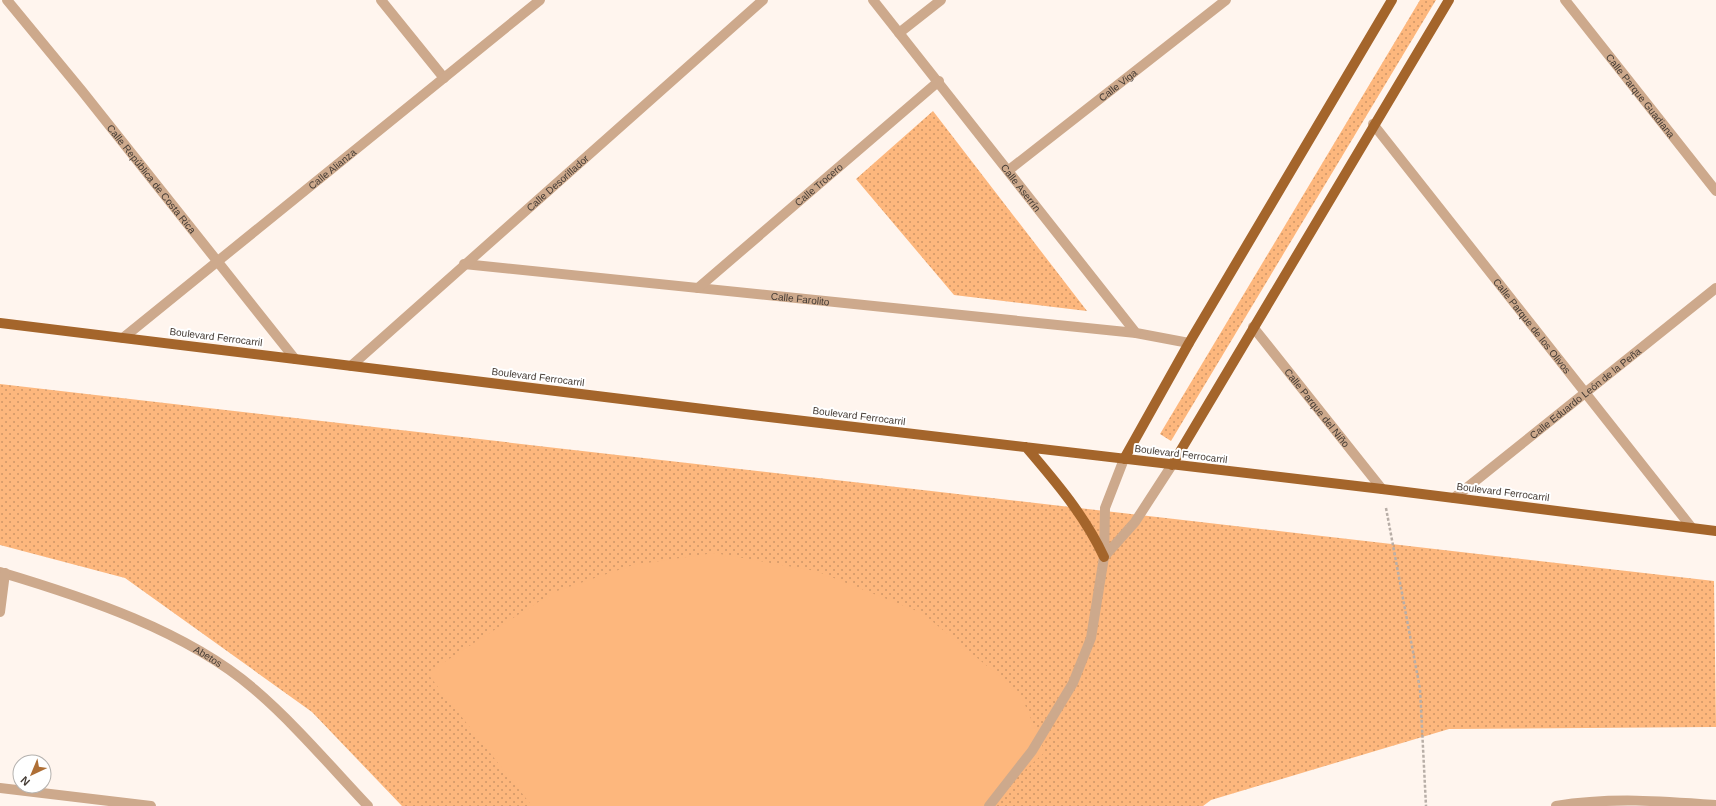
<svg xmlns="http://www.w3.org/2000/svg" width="1716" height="806" viewBox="0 0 1716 806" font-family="Helvetica,sans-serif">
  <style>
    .grass { fill: url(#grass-dots) }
    .pitch { fill: #fdb77d }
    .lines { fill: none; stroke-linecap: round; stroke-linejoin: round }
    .path { stroke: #b8aea7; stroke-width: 2.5; stroke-dasharray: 3 2; stroke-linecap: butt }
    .minor { stroke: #cda98c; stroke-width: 10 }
    .major { stroke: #a4652b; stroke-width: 10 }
    .labels { text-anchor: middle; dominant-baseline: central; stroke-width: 4; stroke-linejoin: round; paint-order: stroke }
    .street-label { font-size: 10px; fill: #443b34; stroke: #fff }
  </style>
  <defs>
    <pattern id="grass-dots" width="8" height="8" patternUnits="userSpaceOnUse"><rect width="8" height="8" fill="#fdb77d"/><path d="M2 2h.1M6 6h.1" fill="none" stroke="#ce9667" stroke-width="1.8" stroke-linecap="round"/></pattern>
  </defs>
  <rect width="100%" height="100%" fill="#fff5ee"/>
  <!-- grass -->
  <path class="grass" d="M 1420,0 L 1436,0 L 1171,441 L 1160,434 Z
    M 933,111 L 1087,311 L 954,295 L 856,179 Z
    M 0,384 L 1714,581 L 1716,727 L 1449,729 L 1211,800 L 1203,806 L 402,806 L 312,712 L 125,578 L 0,545 Z"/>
  <!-- pitch -->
  <path class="pitch" d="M 714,553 L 816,571 L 922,613 L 1020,693 L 1045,752 L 985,806 L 532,806 L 427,673 L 554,592 L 633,565 Z"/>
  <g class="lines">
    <!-- path -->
    <path class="path" d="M 1386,508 L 1420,689 L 1426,806"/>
    <!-- minor -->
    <g class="minor">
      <path id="s1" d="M 7,0 L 82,91 L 295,359"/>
      <path d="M 381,0 L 444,78"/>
      <path id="s2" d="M 873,0 L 1136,333 L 1189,343"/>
      <path id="s3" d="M 1565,0 L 1716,191"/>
      <path d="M 899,33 L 941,0"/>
      <path id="s4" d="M 1373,124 L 1692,528"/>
      <path id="s5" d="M 1009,170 L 1226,0"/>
      <path id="s6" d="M 464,264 L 1136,333"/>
      <path id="s7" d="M 698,288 L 939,81"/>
      <path id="s8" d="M 1253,327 L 1382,489"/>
      <path id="s9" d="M 123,338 L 540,0"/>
      <path id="s10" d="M 351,366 L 763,0"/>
      <path id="s11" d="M 1454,498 L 1716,288"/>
      <path d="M 1104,557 L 1135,522 L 1172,465"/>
      <path id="s12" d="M 0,572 C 84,597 187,631 254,689 C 294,723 332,768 368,806"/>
      <path d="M 0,612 L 5,573"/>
      <path d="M 0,788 L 151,806"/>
      <path d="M 989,806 L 1032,751 L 1073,683 L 1091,638 L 1104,557 L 1105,508 L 1124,459"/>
      <path d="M 1556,806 C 1609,797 1663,801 1716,805"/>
    </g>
    <!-- major -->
    <path class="major" d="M 0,323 L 744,414 L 1382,489 L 1716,531
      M 1026,447 C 1056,482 1085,516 1104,557
      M 1124,459 L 1189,343 L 1392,0
      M 1172,465 L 1449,0"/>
  </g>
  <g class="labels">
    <!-- street labels -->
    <g class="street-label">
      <text stroke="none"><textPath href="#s5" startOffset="138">Calle Viga</textPath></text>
      <text stroke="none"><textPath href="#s3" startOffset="122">Calle Parque Guadiana</textPath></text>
      <text stroke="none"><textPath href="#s9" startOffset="269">Calle Alianza</textPath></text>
      <text stroke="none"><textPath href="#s1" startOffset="230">Calle República de Costa Rica</textPath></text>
      <text stroke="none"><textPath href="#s10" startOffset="276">Calle Desorillador</textPath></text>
      <text stroke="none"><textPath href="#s7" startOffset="159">Calle Trocero</textPath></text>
      <text stroke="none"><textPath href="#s2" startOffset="239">Calle Aserrín</textPath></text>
      <text stroke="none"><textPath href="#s6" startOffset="338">Calle Farolito</textPath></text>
      <text stroke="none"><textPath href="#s4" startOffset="257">Calle Parque de los Olivos</textPath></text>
      <text transform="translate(216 337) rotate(7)">Boulevard Ferrocarril</text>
      <text transform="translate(538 377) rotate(7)">Boulevard Ferrocarril</text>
      <text stroke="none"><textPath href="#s11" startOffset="168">Calle Eduardo León de la Peña</textPath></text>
      <text stroke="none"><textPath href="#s8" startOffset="103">Calle Parque del Niño</textPath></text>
      <text transform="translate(859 416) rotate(7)">Boulevard Ferrocarril</text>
      <text transform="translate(1181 454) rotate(7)">Boulevard Ferrocarril</text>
      <text transform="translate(1503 492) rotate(7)">Boulevard Ferrocarril</text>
      <text stroke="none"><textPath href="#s12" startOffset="225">Abetos</textPath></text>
    </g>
  </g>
  <!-- north arrow -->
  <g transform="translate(32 774) rotate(224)"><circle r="19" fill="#ffffff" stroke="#b4b1ae"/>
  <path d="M0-3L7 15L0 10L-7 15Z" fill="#ae6f36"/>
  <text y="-6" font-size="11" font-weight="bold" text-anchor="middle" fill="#443b34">N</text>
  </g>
</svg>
